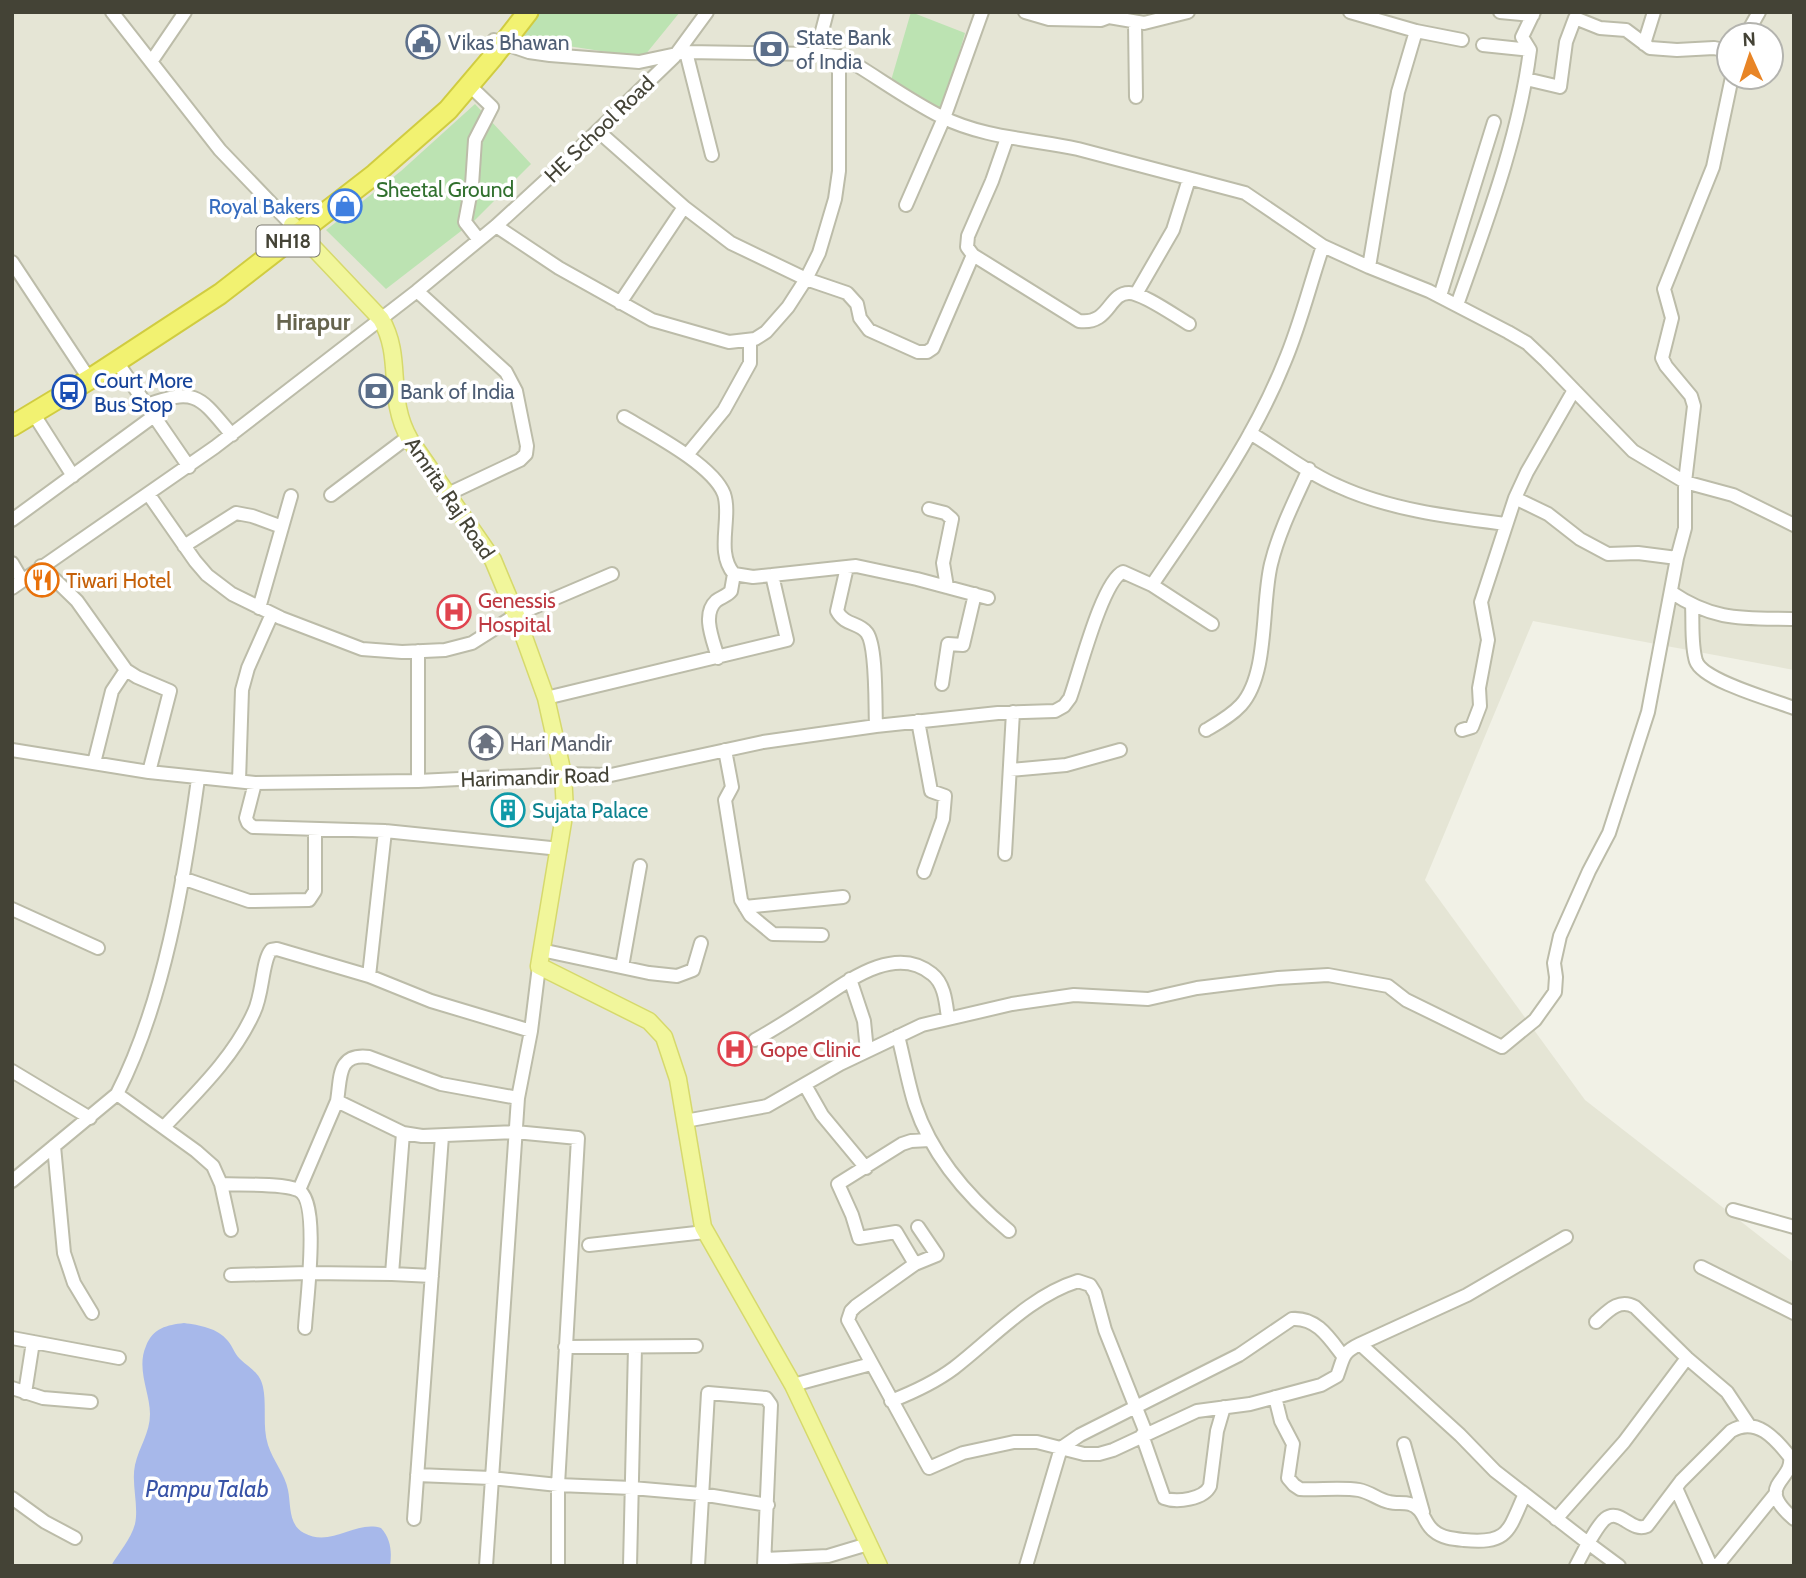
<svg xmlns="http://www.w3.org/2000/svg" width="1806" height="1578" viewBox="0 0 1806 1578" font-family="Cabin,sans-serif">
  <style>
    .residential { fill: #e5e5d5; fill-rule: evenodd }
    .park { fill: #bce3b2 }
    .water { fill: #a7b8ea }
    .lines { fill: none; stroke-linecap: round; stroke-linejoin: round }
    .minor-casing { stroke: #bcbca9; stroke-width: 16 }
    .major-casing { stroke: #d6d96c; stroke-width: 19 }
    .highway-casing { stroke: #d0cc41; stroke-width: 23 }
    .minor { stroke: #fff; stroke-width: 12 }
    .major { stroke: #f1f69b; stroke-width: 16 }
    .highway { stroke: #f2f271; stroke-width: 19 }
    .labels { text-anchor: middle; dominant-baseline: central; stroke-width: 7; stroke-linejoin: round; paint-order: stroke }
    .shield { fill: #fff; stroke: #7c7b72; stroke-width: 2 }
    .shield-label { font-size: 19px; font-weight: bold; fill: #444336 }
    .service-label { font-size: 21px; fill: #4e5e75; stroke: #fff; text-anchor: start }
    .street-label { font-size: 21px; fill: #444336; stroke: #fff }
    .park-label { font-size: 21px; fill: #31702e; stroke: #fff }
    .shop-label { font-size: 21px; fill: #366cbe; stroke: #fff; text-anchor: end }
    .transit-label { font-size: 21px; fill: #164399; stroke: #fff; text-anchor: start }
    .food-label { font-size: 21px; fill: #c56008; stroke: #fff; text-anchor: start }
    .health-label { font-size: 21px; fill: #be3a42; stroke: #fff; text-anchor: start }
    .worship-label { font-size: 21px; fill: #5b616d; stroke: #fff; text-anchor: start }
    .culture-label { font-size: 21px; fill: #0d838f; stroke: #fff; text-anchor: start }
    .neighbourhood-label { font-size: 23px; font-weight: bold; fill: #66644e; stroke: #fff }
    .water-label { font-size: 23px; font-style: italic; fill: #3853a7; stroke: #fff }
  </style>
  <rect width="100%" height="100%" fill="#f1f1e6"/>
  <!-- residential -->
  <path class="residential" d="M 12,12 L 1794,12 L 1794,670 L 1533,621 L 1425,880 L 1585,1100 L 1794,1263 L 1794,1566 L 12,1566 ZM 1729,35 L 1771,35 L 1771,77 L 1729,77 Z"/>
  <!-- park -->
  <path class="park" d="M 540,12 L 680,12 L 645,55 L 614,53 L 522,39 Z
    M 911,12 L 965,33 L 943,109 L 890,84 Z
    M 475,104 L 531,164 L 474,221 L 386,289 L 326,230 L 401,171 Z"/>
  <!-- water -->
  <path class="water" d="M 184,1323 C 199,1325 218,1328 228,1341 C 233,1347 234,1353 240,1359 C 249,1368 260,1372 263,1387 C 267,1406 262,1426 268,1445 C 273,1461 285,1474 288,1490 C 291,1504 288,1525 304,1533 C 331,1548 355,1520 381,1528 C 391,1539 392,1552 390,1566 L 111,1566 C 119,1552 131,1539 135,1524 C 139,1505 131,1484 135,1465 C 139,1447 150,1433 150,1414 C 150,1392 136,1369 146,1346 C 153,1328 167,1325 184,1323 Z"/>
  <g class="lines">
    <defs>
      <path id="minor" d="M 112,12 L 220,150 L 292,225
        M 1025,12 L 1049,19 L 1101,20 L 1109,17 L 1111,12
        M 1350,12 L 1416,31 L 1462,40
        M 1500,12 L 1533,15
        M 1109,17 L 1144,23 L 1188,12
        M 1135,22 L 1136,97
        M 1746,35 L 1759,12
        M 494,40 L 529,52 L 550,55 L 639,62 L 686,52 L 816,54 L 839,56 L 850,61 C 880,79 910,101 942,117 C 984,138 1032,139 1078,149 L 1245,193 L 1323,246 L 1369,267 L 1429,291 L 1508,332 L 1527,343 L 1546,361 L 1633,451 L 1685,482 L 1733,495 L 1794,525
        M 1644,44 L 1654,12
        M 1530,50 L 1522,37 L 1534,12
        M 686,52 L 712,155
        M 816,54 L 827,12
        M 151,62 L 185,12
        M 1526,79 L 1560,87 L 1566,42 L 1575,18 L 1600,28 L 1626,30 L 1650,48 L 1677,50 L 1714,48 L 1729,51
        M 470,86 L 492,107 L 475,140 L 472,185 L 465,222 L 479,240
        M 598,131 L 684,207 L 731,243 L 806,279 L 847,293 L 857,304 L 860,318 L 869,330 L 918,352 L 927,352 L 933,348 L 973,255
        M 1007,138 L 992,181 L 968,236 L 967,247 L 973,255 L 1079,321 C 1110,325 1108,293 1129,293 C 1143,293 1175,316 1189,324
        M 906,205 L 944,118 L 982,12
        M 496,226 L 559,268 L 652,320 L 729,342 L 755,339 L 766,332 L 788,307 L 806,279 L 819,253 L 835,199 L 839,171 L 839,56
        M 12,262 L 84,371 L 92,378
        M 1369,267 L 1398,92 L 1416,31
        M 417,291 L 506,372 L 516,391 L 527,446 L 526,454 L 520,460 L 448,494
        M 1136,294 L 1173,230 L 1189,179
        M 1440,296 L 1494,122
        M 620,303 L 684,207
        M 1457,305 C 1486,223 1519,137 1530,50 L 1483,45
        M 147,405 C 197,387 200,397 232,435
        M 33,413 L 73,476
        M 154,416 L 189,467
        M 624,417 C 651,433 713,465 724,494 C 732,518 715,552 734,574 L 753,577 L 772,575
        M 1250,433 C 1279,450 1307,473 1338,486 C 1390,510 1450,517 1506,524
        M 687,455 L 724,410 L 750,363 L 750,340
        M 149,495 L 195,561 L 207,575 L 232,594 L 281,618 L 362,649 L 402,652 L 445,650 L 472,643 L 516,615 L 612,574
        M 331,495 L 408,437
        M 1515,498 L 1548,514 L 1580,539 L 1608,554 L 1638,553 L 1677,558
        M 929,509 L 945,513 L 952,519 L 943,563 L 947,587
        M 12,520 L 154,416 L 117,362
        M 184,546 L 236,513 L 252,516 L 282,527
        M 12,563 L 22,580
        M 41,566 L 77,601 L 126,670 L 137,677 L 170,691 L 149,772
        M 847,567 L 837,611 C 845,626 859,622 867,633 C 877,647 875,706 876,726
        M 1152,585 C 1200,514 1252,443 1284,363 C 1300,326 1310,284 1323,246
        M 12,588 L 215,447 L 417,291 L 496,226 L 555,172 L 674,57 L 707,12
        M 1671,592 C 1715,622 1744,618 1794,619
        M 1692,606 C 1693,623 1691,645 1696,661 C 1703,681 1773,700 1794,708
        M 259,608 L 291,496
        M 418,651 L 418,781
        M 718,658 C 714,642 701,615 716,601 C 721,597 727,596 731,591 L 734,574
        M 942,684 L 948,644 L 963,645 L 975,594
        M 546,698 L 787,640 L 772,575 L 856,566 L 917,579 L 988,598
        M 918,721 L 931,791 L 945,796 L 943,819 L 924,872
        M 1206,730 C 1218,723 1231,716 1241,705 C 1269,674 1261,605 1271,564 C 1279,531 1295,500 1309,469
        M 1462,730 L 1472,727 L 1480,706 L 1479,688 L 1488,640 L 1481,602 L 1515,498 L 1527,472 L 1574,390
        M 12,750 L 149,772 L 255,783 L 418,781 L 563,774 L 611,775 L 763,742 L 876,726 L 998,713 L 1055,711 L 1064,706 L 1070,698 C 1079,674 1102,581 1123,572 L 1152,585 L 1212,624
        M 725,750 L 732,787 L 725,800 L 741,900 L 750,915 L 773,934 L 822,935
        M 94,763 L 112,691 L 126,670
        M 1010,770 L 1066,765 L 1120,750
        M 239,781 L 242,690 L 248,668 L 272,614
        M 255,783 L 246,818 L 248,823 L 253,827 L 385,831 L 560,849
        M 1005,854 L 1013,712
        M 182,878 L 249,901 L 309,900 L 315,891 L 315,830
        M 745,907 L 843,897
        M 12,909 L 98,948
        M 541,950 L 649,973 L 677,976 L 693,970 L 701,943
        M 622,967 L 640,866
        M 369,976 L 385,831
        M 850,979 L 864,1021 L 867,1051
        M 898,1036 C 904,1059 908,1083 915,1105 C 932,1156 969,1198 1009,1231
        M 755,1040 C 774,1029 792,1018 810,1006 C 842,986 893,942 932,974 C 945,984 946,1004 948,1018
        M 12,1071 L 90,1118
        M 805,1085 L 822,1115 L 866,1168
        M 117,1094 L 196,1151 L 213,1166 L 221,1184 L 231,1230
        M 337,1101 C 341,1077 337,1053 369,1057 L 441,1084 L 518,1098
        M 685,1121 L 767,1106 L 840,1064 L 922,1025 L 1012,1004 L 1074,995 L 1148,999 L 1197,988 L 1278,978 L 1328,975 L 1388,986 L 1406,1000 L 1502,1047 L 1535,1020 L 1555,992 L 1556,977 L 1554,963 L 1560,936 L 1589,871 L 1609,833 L 1648,712 L 1677,558 L 1685,528 L 1685,482 L 1694,406 L 1691,396 L 1666,366 L 1662,358 L 1672,318 L 1664,289 L 1713,167 L 1732,77
        M 164,1127 C 197,1092 234,1057 254,1012 C 263,994 262,961 271,950 L 277,949 L 369,976 L 431,1001 L 531,1031
        M 54,1146 L 64,1253 L 74,1283 L 92,1313
        M 12,1181 L 117,1094 C 164,1002 184,881 198,779
        M 221,1184 C 240,1185 283,1183 298,1190 C 321,1200 306,1304 305,1328
        M 299,1190 L 337,1101 L 403,1133 L 422,1136 L 515,1132 L 578,1138 L 558,1485 L 558,1566
        M 1733,1210 L 1794,1227
        M 918,1227 L 937,1255 L 915,1264 L 856,1306 L 851,1311 L 848,1320 L 929,1468 L 963,1453 L 1014,1442 L 1037,1442 L 1084,1454 L 1099,1454 L 1113,1450 L 1197,1411 L 1250,1404 L 1321,1385 L 1337,1376 C 1344,1358 1341,1353 1360,1344
        M 1566,1237 L 1467,1295 L 1360,1344 L 1460,1435 L 1495,1471 L 1588,1543 L 1576,1566
        M 589,1245 L 705,1232
        M 915,1264 L 896,1232 L 859,1238 L 852,1215 L 838,1184 L 902,1144 L 911,1141 L 930,1140
        M 1701,1267 L 1794,1313
        M 392,1274 L 432,1276
        M 231,1275 L 308,1273 L 392,1274 L 403,1133
        M 1596,1322 C 1608,1311 1619,1298 1635,1307 L 1687,1358 L 1727,1392 L 1749,1425
        M 12,1338 L 119,1358
        M 565,1347 L 696,1346
        M 793,1385 L 871,1364
        M 12,1388 L 43,1398 L 91,1402
        M 25,1393 L 33,1342
        M 1275,1397 L 1281,1421 L 1293,1444 L 1288,1478 L 1294,1485 L 1300,1489 C 1318,1490 1343,1487 1359,1490 C 1370,1492 1379,1500 1389,1502 C 1396,1504 1403,1502 1410,1504 C 1425,1509 1423,1523 1434,1531 C 1442,1538 1454,1539 1464,1540 C 1508,1544 1508,1532 1524,1496
        M 891,1401 C 914,1392 934,1383 954,1368 C 993,1338 1030,1296 1078,1281 L 1090,1285 L 1095,1293 L 1105,1330 L 1146,1433
        M 1142,1435 L 1164,1498 C 1177,1503 1204,1499 1210,1486 L 1217,1431 L 1224,1407
        M 1404,1444 L 1423,1512
        M 417,1475 L 491,1478 L 558,1485 L 632,1488 L 701,1494 L 768,1505
        M 1676,1488 L 1711,1566
        M 12,1498 L 45,1522 L 75,1538
        M 414,1519 L 442,1136
        M 1556,1519 L 1624,1442 L 1687,1358
        M 765,1559 L 828,1556 L 868,1544
        M 486,1566 L 518,1098 L 531,1031 L 539,966
        M 630,1566 L 635,1347
        M 698,1566 L 708,1393 L 766,1398 L 771,1405 L 764,1566
        M 1026,1566 L 1061,1448 L 1080,1435 L 1239,1355 L 1292,1319 C 1317,1317 1330,1339 1343,1356
        M 1619,1566 L 1588,1543 C 1593,1536 1598,1525 1605,1519 C 1620,1507 1631,1533 1647,1526 L 1681,1481 L 1731,1431 C 1756,1416 1775,1438 1790,1457 C 1794,1482 1753,1484 1794,1519
        M 1717,1566 L 1776,1493"/>
      <path id="major" d="M 292,225 L 381,319 C 404,359 385,396 410,440 L 493,560 L 516,615 L 546,698 L 563,774 L 565,810 L 539,966 L 649,1021 L 664,1037 L 678,1079 L 703,1227 L 793,1385 L 879,1566"/>
      <path id="highway" d="M 12,426 L 90,379 L 220,294 L 375,174 L 448,110 L 493,57 L 528,12"/>
    </defs>
    <!-- minor casing -->
    <use href="#minor" class="minor-casing"/>
    <!-- major casing -->
    <use href="#major" class="major-casing"/>
    <!-- highway casing -->
    <use href="#highway" class="highway-casing"/>
    <!-- minor -->
    <use href="#minor" class="minor"/>
    <!-- major -->
    <use href="#major" class="major"/>
    <!-- highway -->
    <use href="#highway" class="highway"/>
  </g>
  <!-- icons -->
  <defs>
    <symbol id="civic-ring" viewBox="-11 -11 22 22"><circle r="9.5" fill="#fff" stroke="#5c6f8a" stroke-width="1.5"/><path d="M-.6-6.5H3V-4.5H.6V-3L4-1V1h2V6H-6V1h2V-1L-.6-3ZM-1.2 2.5V6h2.4V2.5Z" fill="#5c6f8a"/></symbol>
    <symbol id="bank-ring" viewBox="-11 -11 22 22"><circle r="9.5" fill="#fff" stroke="#5c6f8a" stroke-width="1.5"/><path d="M-6-4H6V4H-6ZM0-2.3a2.3 2.3 0 1 0 0 4.6a2.3 2.3 0 1 0 0-4.6Z" fill="#5c6f8a"/></symbol>
    <symbol id="shop-ring" viewBox="-11 -11 22 22"><circle r="9.5" fill="#fff" stroke="#3f7fe0" stroke-width="1.5"/><path d="M-5-2.5h2.3a2.7 3.5 0 0 1 5.4 0H5L5.5 6h-11ZM-1.5-2.5h3a1.5 2.3 0 0 0-3 0Z" fill="#3f7fe0"/></symbol>
    <symbol id="bus-ring" viewBox="-11 -11 22 22"><circle r="9.5" fill="#fff" stroke="#1a4fb4" stroke-width="1.5"/><path d="M-5-6H5V4H4V6H2V4H-2V6H-4V4H-5ZM-3.5-4V0h7V-4ZM-3.5 1.2v1.5H-2V1.2ZM2 1.2v1.5H3.5V1.2Z" fill="#1a4fb4"/></symbol>
    <symbol id="restaurant-ring" viewBox="-11 -11 22 22"><circle r="9.5" fill="#fff" stroke="#e8710a" stroke-width="1.5"/><path d="M-5-6h1v4h1v-4h1v4h1v-4h1v5L-1.5 .5V6h-2V.5L-5-1ZM5-6V6H3V1.5H1.5Q1.5-4 5-6Z" fill="#e8710a"/></symbol>
    <symbol id="hospital-ring" viewBox="-11 -11 22 22"><circle r="9.5" fill="#fff" stroke="#e0444e" stroke-width="1.5"/><path d="M-5-5h3v3.5h4V-5h3V5h-3V1.5h-4V5h-3Z" fill="#e0444e"/></symbol>
    <symbol id="temple-ring" viewBox="-11 -11 22 22"><circle r="9.5" fill="#fff" stroke="#6b7280" stroke-width="1.5"/><path d="M0-6L5-2H3V0L6.5 2.5H4V6H1.5V3h-3V6H-4V2.5H-6.5L-3 0V-2H-5Z" fill="#6b7280"/></symbol>
    <symbol id="building-ring" viewBox="-11 -11 22 22"><circle r="9.5" fill="#fff" stroke="#0f9aa8" stroke-width="1.5"/><path d="M-4-6H4V6H1V3H-1V6H-4ZM-2.5-4.3h1.7v1.8h-1.7ZM.8-4.3h1.7v1.8H.8ZM-2.5-1h1.7V.8h-1.7ZM.8-1h1.7V.8H.8Z" fill="#0f9aa8"/></symbol>
  </defs>
  <g fill-rule="evenodd">
    <use href="#civic-ring" x="404" y="23" width="38" height="38"/>
    <use href="#bank-ring" x="752" y="30" width="38" height="38"/>
    <use href="#shop-ring" x="326" y="187" width="38" height="38"/>
    <use href="#bank-ring" x="357" y="372" width="38" height="38"/>
    <use href="#bus-ring" x="50" y="373" width="38" height="38"/>
    <use href="#restaurant-ring" x="23" y="561" width="38" height="38"/>
    <use href="#hospital-ring" x="435" y="593" width="38" height="38"/>
    <use href="#temple-ring" x="467" y="724" width="38" height="38"/>
    <use href="#building-ring" x="489" y="791" width="38" height="38"/>
    <use href="#hospital-ring" x="716" y="1030" width="38" height="38"/>
  </g>
  <g class="labels">
    <!-- shield labels -->
    <rect class="shield" x="256.5" y="225.5" width="63" height="31" rx="5"/>
    <g class="shield-label">
      <text x="288" y="241">NH18</text>
    </g>
    <!-- service labels -->
    <g class="service-label">
      <text x="796" y="37">State Bank<tspan x="796" dy="24">of India</tspan></text>
      <text x="448" y="42">Vikas Bhawan</text>
      <text x="400" y="391">Bank of India</text>
    </g>
    <!-- street labels -->
    <g class="street-label">
      <text transform="translate(599 129) rotate(-44)">HE School Road</text>
      <text transform="translate(450 498) rotate(56)">Amrita Raj Road</text>
      <text transform="translate(535 777) rotate(-2)">Harimandir Road</text>
    </g>
    <!-- park labels -->
    <g class="park-label">
      <text x="445" y="189">Sheetal Ground</text>
    </g>
    <!-- shop labels -->
    <g class="shop-label">
      <text x="320" y="206">Royal Bakers</text>
    </g>
    <!-- transit labels -->
    <g class="transit-label">
      <text x="94" y="380">Court More<tspan x="94" dy="24">Bus Stop</tspan></text>
    </g>
    <!-- food labels -->
    <g class="food-label">
      <text x="66" y="580">Tiwari Hotel</text>
    </g>
    <!-- health labels -->
    <g class="health-label">
      <text x="478" y="600">Genessis<tspan x="478" dy="24">Hospital</tspan></text>
      <text x="760" y="1049">Gope Clinic</text>
    </g>
    <!-- worship labels -->
    <g class="worship-label">
      <text x="510" y="743">Hari Mandir</text>
    </g>
    <!-- culture labels -->
    <g class="culture-label">
      <text x="532" y="810">Sujata Palace</text>
    </g>
    <!-- neighbourhood labels -->
    <g class="neighbourhood-label">
      <text x="313" y="322">Hirapur</text>
    </g>
    <!-- water labels -->
    <g class="water-label">
      <text x="207" y="1489">Pampu Talab</text>
    </g>
  </g>
  <!-- border -->
  <rect width="1806" height="1578" fill="none" stroke="#444336" stroke-width="28"/>
  <!-- north arrow -->
  <g transform="translate(1750 56) rotate(357)"><circle r="33" fill="#ffffff" stroke="#b4b4af" stroke-width="2"/>
  <path d="M0-5L12 26L0 18L-12 26Z" fill="#e88526"/>
  <text y="-10" font-size="19" font-weight="bold" text-anchor="middle" fill="#444336">N</text>
  </g>
</svg>
